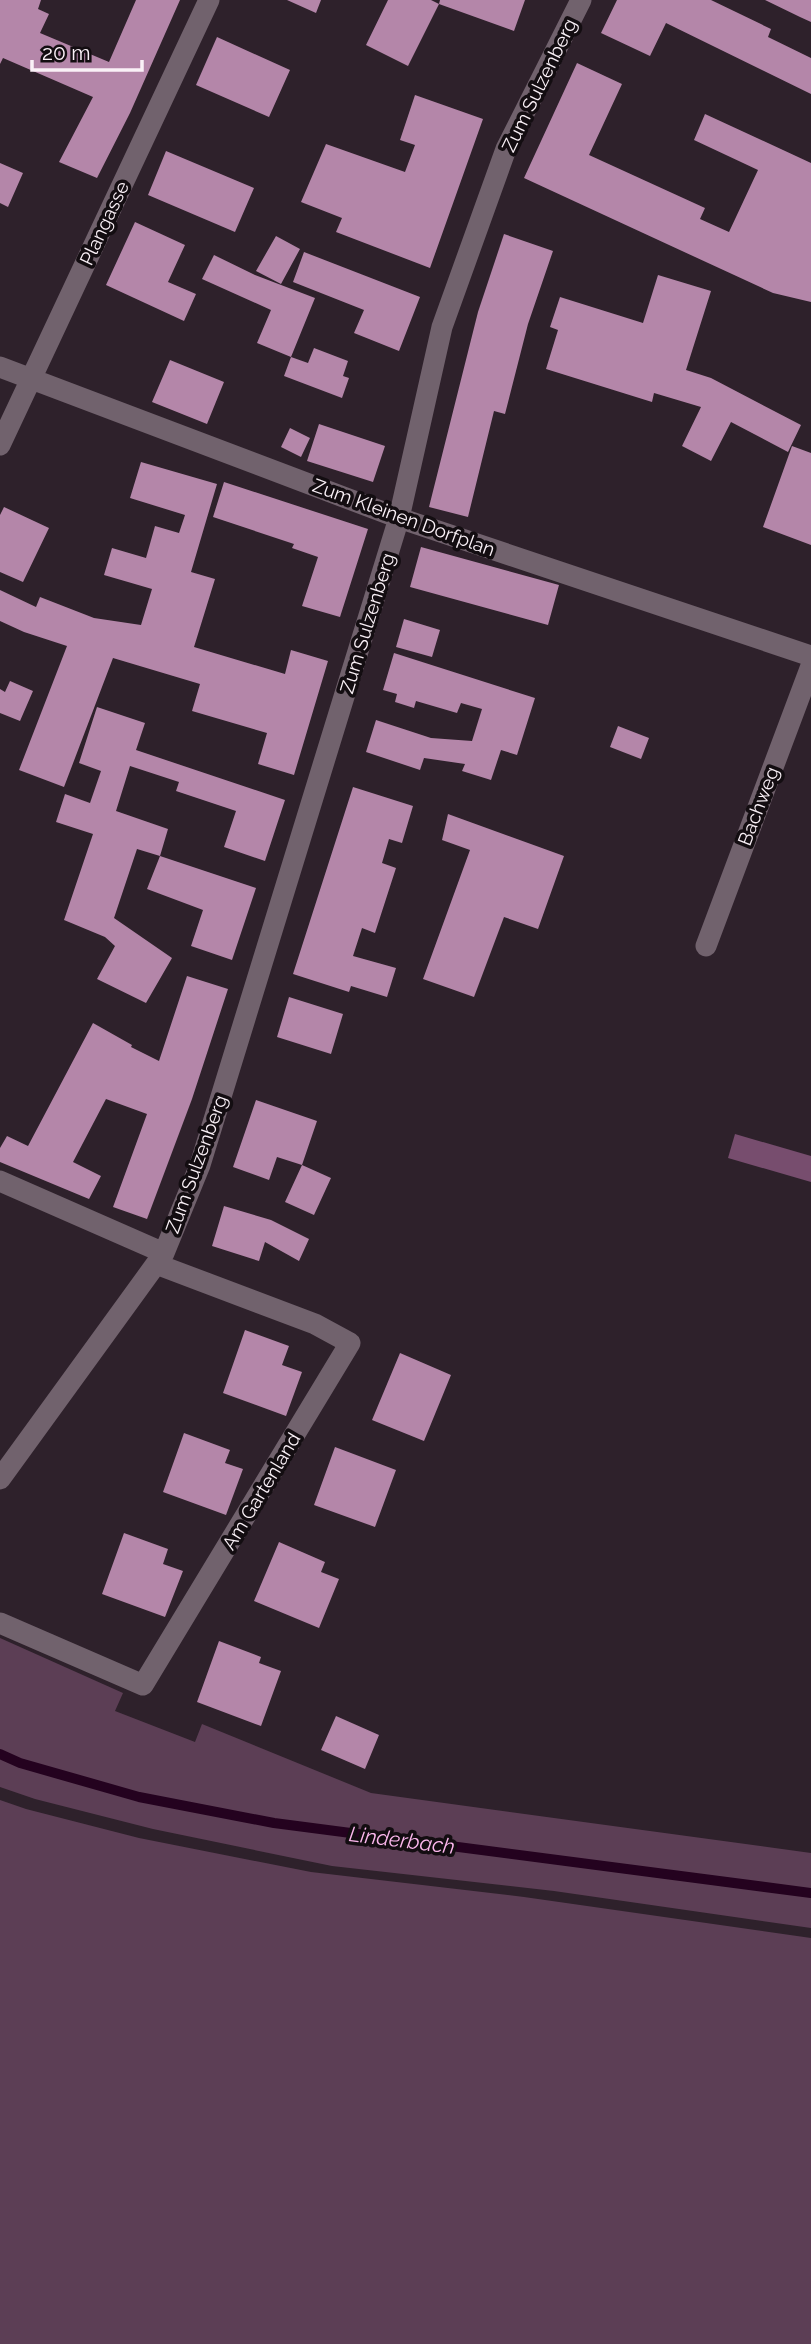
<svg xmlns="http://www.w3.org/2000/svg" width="811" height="2344" viewBox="0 0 811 2344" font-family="Raleway,sans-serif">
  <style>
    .green { fill: #5c3e55 }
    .forest { fill: #774d6e }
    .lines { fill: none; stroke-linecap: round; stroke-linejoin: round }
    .stream { stroke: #24021f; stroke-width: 10 }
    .building { fill: #b486a9 }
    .street { stroke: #71626d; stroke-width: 21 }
    .labels { text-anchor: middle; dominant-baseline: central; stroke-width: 7; stroke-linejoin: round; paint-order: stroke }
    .street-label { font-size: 19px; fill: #faf1f7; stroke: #130d11 }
    .water-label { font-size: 21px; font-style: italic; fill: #fcb7ed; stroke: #130d11 }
  </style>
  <rect width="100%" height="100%" fill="#2e212b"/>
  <!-- green -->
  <path class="green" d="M 0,1638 L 123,1693 L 115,1711 L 195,1742 L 202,1724 L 371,1793 L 811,1853 L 811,1928 L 554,1891 L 332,1866 L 153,1829 L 35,1799 L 0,1787 Z
    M 0,1800 L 26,1809 L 139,1838 L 311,1872 L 524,1897 L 811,1938 L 811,2344 L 0,2344 Z"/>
  <!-- forest -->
  <path class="forest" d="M 735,1134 L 811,1156 L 811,1182 L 728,1158 Z"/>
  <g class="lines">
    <!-- stream -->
    <path class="stream" d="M 0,1754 L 20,1763 L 139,1797 L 274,1823 L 811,1893"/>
  </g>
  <!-- building -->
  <path class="building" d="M 0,0 L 41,0 L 38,9 L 49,14 L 40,33 L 109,62 L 136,0 L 180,0 L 130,113 L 97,178 L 59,162 L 93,97 L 3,58 L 0,64 Z
    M 287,0 L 321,0 L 316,13 Z
    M 388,0 L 431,0 L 439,4 L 408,66 L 366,45 Z
    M 440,0 L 525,0 L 514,31 L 439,4 Z
    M 617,0 L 711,0 L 771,29 L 768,37 L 811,58 L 811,94 L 666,23 L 650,56 L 601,33 Z
    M 765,0 L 811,0 L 811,22 L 800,17 Z
    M 217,37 L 290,70 L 269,117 L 196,85 Z
    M 577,63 L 622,84 L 589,155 L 705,208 L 700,219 L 729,232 L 758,170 L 694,140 L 705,114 L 811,163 L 811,302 L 773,293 L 524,178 Z
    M 415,95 L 483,119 L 430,268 L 336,232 L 342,218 L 301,202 L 326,144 L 405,172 L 415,145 L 400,140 Z
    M 166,151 L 254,188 L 235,232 L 148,195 Z
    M 0,163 L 23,173 L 8,207 L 0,203 Z
    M 135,222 L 185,245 L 168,282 L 196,294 L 184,321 L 106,285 Z
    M 504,234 L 553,251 L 528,324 L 505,414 L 494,411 L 468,517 L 429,507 L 478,312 Z
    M 276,236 L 300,249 L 281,284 L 256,271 Z
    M 304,252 L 420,297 L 399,351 L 354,333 L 364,310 L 293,282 Z
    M 214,255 L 255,275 L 315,298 L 291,357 L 257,343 L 271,310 L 202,279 Z
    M 658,275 L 711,291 L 686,370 L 711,378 L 801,425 L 788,452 L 731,422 L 711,461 L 682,446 L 701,407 L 654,393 L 652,402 L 546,369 L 558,330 L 550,327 L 560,297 L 643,323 Z
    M 314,348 L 348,361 L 343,376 L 349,378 L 342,398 L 284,376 L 291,357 L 308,363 Z
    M 170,360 L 224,382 L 207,424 L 152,402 Z
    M 319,424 L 385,446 L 373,482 L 307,461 Z
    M 290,428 L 310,438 L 301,457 L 281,447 Z
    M 792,446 L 811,453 L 811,545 L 763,527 Z
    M 141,462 L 217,484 L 191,572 L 215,579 L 194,647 L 285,674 L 291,650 L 328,661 L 294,775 L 258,764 L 267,733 L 192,711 L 200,684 L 113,658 L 64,787 L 19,770 L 67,646 L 24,632 L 0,621 L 0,590 L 36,607 L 40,597 L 94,618 L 141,625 L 152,589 L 104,575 L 112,548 L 146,558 L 155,526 L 179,533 L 185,515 L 130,498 Z
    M 224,482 L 368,529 L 340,617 L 302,606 L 318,557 L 292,548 L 294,544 L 213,517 Z
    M 4,507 L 49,528 L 23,582 L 0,572 L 0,515 Z
    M 421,547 L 559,585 L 548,625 L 410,587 Z
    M 404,619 L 440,630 L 432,657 L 396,647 Z
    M 394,653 L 535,698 L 517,755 L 501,750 L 491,780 L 462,771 L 465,764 L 424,758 L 420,770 L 366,752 L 376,720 L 431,738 L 472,741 L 482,709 L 461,703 L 457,713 L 416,701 L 414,708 L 395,702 L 397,694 L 383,690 Z
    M 10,681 L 33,691 L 20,721 L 0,713 L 0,689 L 5,692 Z
    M 97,707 L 145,723 L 136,750 L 285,800 L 265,861 L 224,847 L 236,811 L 176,791 L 179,782 L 130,766 L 116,811 L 168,829 L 160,856 L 256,888 L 232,960 L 191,946 L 203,910 L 147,889 L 160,856 L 137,849 L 114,918 L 172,958 L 146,1003 L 97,979 L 115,946 L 105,937 L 64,920 L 93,834 L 56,822 L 65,794 L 90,803 L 101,771 L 79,763 Z
    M 618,726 L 649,738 L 641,759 L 610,747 Z
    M 353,787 L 413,806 L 402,843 L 389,839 L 382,863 L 396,868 L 375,933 L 362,928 L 353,956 L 396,968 L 387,997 L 351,986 L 349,992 L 293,974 Z
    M 448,814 L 564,856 L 538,929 L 504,917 L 474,997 L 423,979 L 470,850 L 442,840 Z
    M 187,976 L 228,989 L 192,1099 L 147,1219 L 113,1207 L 147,1114 L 106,1099 L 73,1162 L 101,1176 L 89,1199 L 0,1162 L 0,1148 L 7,1136 L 28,1146 L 93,1023 L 132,1045 L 131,1047 L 159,1061 Z
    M 289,997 L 343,1014 L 331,1054 L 277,1037 Z
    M 256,1100 L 317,1121 L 302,1165 L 331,1178 L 314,1215 L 285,1202 L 302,1165 L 277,1157 L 269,1180 L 233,1167 Z
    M 224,1206 L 271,1220 L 309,1239 L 299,1261 L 265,1242 L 259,1261 L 212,1246 Z
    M 245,1330 L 289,1346 L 282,1365 L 302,1372 L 286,1416 L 223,1393 Z
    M 400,1353 L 451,1375 L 424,1441 L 372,1420 Z
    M 184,1433 L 230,1450 L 225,1463 L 243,1469 L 226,1515 L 163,1492 Z
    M 335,1447 L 396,1470 L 375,1527 L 314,1505 Z
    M 124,1533 L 168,1549 L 163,1564 L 183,1571 L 165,1617 L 102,1594 Z
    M 279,1542 L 325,1562 L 321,1572 L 339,1579 L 319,1628 L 254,1601 Z
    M 219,1641 L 261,1657 L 259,1663 L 281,1671 L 261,1726 L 197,1702 Z
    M 336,1716 L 379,1735 L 365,1769 L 321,1750 Z"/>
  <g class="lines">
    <!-- street -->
    <path class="street" d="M 0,367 L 399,518 L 811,656
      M 0,445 L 209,0
      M 706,946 L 811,666
      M 0,1181 L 164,1253
      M 0,1479 L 164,1253 L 200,1165 L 399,518 L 442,327 L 506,149 L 581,0
      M 0,1623 L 143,1685 L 350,1343 L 315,1324 L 156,1264"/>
  </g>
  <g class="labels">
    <!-- street labels -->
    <g class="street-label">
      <text transform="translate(539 85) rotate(-64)">Zum Sulzenberg</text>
      <text transform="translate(104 223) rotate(-65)">Plangasse</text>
      <text transform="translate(404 517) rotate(20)">Zum Kleinen Dorfplan</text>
      <text transform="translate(367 623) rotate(-73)">Zum Sulzenberg</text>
      <text transform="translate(758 806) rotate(-69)">Bachweg</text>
      <text transform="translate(196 1164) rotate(-70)">Zum Sulzenberg</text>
      <text transform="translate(261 1491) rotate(-59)">Am Gartenland</text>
    </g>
    <!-- water labels -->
    <g class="water-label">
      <text transform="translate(402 1840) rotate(7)">Linderbach</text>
    </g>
  </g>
  <!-- scale -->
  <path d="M32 60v10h110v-10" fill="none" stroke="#faf1f7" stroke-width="3.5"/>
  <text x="42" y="60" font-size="21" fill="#faf1f7" stroke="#130d11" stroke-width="5" paint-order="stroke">20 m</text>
</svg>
